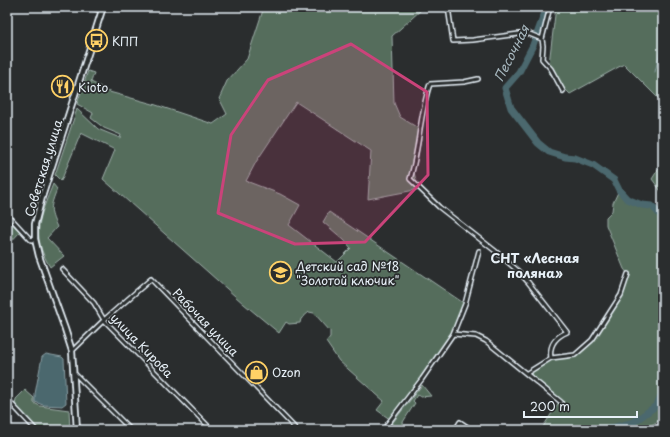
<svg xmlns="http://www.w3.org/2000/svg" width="670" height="437" viewBox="0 0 670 437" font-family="'Playpen Sans',sans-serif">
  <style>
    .green { fill: #556d5b; stroke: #9eafaa }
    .water { fill: #4b686e; stroke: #8a9fa5 }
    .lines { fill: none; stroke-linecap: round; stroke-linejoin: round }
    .stream { stroke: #8a9fa5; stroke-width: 1 }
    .river { stroke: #4b686e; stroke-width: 7 }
    .street-casing { stroke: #e8f1f8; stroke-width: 6 }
    .secondary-casing { stroke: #e8f1f8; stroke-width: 8 }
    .street { stroke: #2a2d2e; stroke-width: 3 }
    .secondary { stroke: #2a2d2e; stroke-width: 4.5 }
    .marked { fill: #ca437a; fill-opacity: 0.2; stroke: #ca437a; stroke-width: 3; stroke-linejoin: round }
    .labels { text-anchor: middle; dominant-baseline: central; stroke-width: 3.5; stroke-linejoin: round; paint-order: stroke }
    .poi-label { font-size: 12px; fill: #e8f1f8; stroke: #2a2d2e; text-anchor: start }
    .street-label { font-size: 12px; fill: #e8f1f8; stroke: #2a2d2e }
    .water-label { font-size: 13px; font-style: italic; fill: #a9bac1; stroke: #2a2d2e }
    .neighbourhood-label { font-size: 13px; font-weight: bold; fill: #e8f1f8; stroke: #2a2d2e }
  </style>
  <rect width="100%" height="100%" fill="#2a2d2e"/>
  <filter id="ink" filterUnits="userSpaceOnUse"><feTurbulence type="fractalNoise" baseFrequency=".025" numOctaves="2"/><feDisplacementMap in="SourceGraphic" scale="8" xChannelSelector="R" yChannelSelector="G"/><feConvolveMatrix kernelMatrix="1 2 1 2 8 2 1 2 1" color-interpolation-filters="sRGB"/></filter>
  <g filter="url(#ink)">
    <!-- green -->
    <path class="green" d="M 264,7 L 423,7 L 421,10 L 392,36 L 394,103 L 400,117 L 418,128 L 421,140 L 414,172 L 416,181 L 420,189 L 368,199 L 371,151 L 296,102 L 256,162 L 246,181 L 280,194 L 300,205 L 289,225 L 337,262 L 351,248 L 344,240 L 323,222 L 329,212 L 465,304 L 453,334 L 391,420 L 377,410 L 384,401 L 339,361 L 326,342 L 330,337 L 330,331 L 314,313 L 309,312 L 301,319 L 300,323 L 289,324 L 286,322 L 279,333 L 244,304 L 103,179 L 115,150 L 81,133 L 61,181 L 55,175 L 77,109 L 98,129 L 120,138 L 121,135 L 104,128 L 91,118 L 93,113 L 77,104 L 88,71 L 94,73 L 91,82 L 101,87 L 102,90 L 153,104 L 213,124 L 227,114 L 220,100 L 219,99 L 227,81 L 247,59 Z
      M 556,7 L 663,7 L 663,103 L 624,64 L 570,94 L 548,72 Z
      M 663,162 L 663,194 L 652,179 Z
      M 53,184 L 57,189 C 50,207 49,210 57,227 L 47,238 L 64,256 L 50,267 C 30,234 40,217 53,184 Z
      M 619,190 C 622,193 624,198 628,200 C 638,206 650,206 660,210 L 663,206 L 663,416 L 660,420 L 643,430 L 541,430 L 559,402 L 525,373 L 551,358 L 575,355 L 592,340 L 621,295 L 628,274 L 624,269 L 606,225 L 606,217 L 612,211 L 613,203 Z
      M 7,219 L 20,232 L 7,246 Z
      M 422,385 L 431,396 L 421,397 L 417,395 L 413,401 L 415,403 L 403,422 L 404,428 L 407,430 L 395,430 L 390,426 Z
      M 25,390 L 34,398 L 34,403 L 40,406 L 69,410 L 70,430 L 37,430 L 15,406 L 16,399 Z"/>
    <!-- water -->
    <path class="water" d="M 46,354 L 62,357 L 64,359 L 66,403 L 62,406 L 43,405 L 35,402 L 35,394 L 42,357 Z"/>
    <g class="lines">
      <!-- stream -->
      <path class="stream" d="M 655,72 L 663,38"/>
      <!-- river -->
      <path class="river" d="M 547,7 L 533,45 L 519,72 L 505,88 L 511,108 L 538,143 L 549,152 L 565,157 L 575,158 L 593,165 L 614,180 L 619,190 L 627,199 L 642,205 L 652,206 L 663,218
        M 604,430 L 634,422 L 657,405 L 663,391"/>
      <defs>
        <path id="street" d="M 89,7 L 102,11
          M 448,7 L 453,41 L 473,40 L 527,33 L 542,39
          M 550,7 L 542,39 L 543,46 L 542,59 L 551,69 L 563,91
          M 478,79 L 464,82 L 430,84 C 419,115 420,148 410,179 L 439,207 L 494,250 L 518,271 L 528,282 L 567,332 C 555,337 549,346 551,358
          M 7,214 L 31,240 L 35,239
          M 62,269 L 94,303 L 104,320 L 212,430
          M 453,334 L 476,336 L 486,341 L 561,402
          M 72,351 L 104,320 L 151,279 L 297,430
          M 74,373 L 131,430
          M 527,373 L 551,358 L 575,355 L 592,340 L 621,295 L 628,274
          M 7,399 L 36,430
          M 387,425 L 393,430
          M 383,430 L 422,379 L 453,334 L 465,304 L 479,251
          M 455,430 L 460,422 L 472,430"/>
        <path id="secondary" d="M 77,430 L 72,351 L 65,329 L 39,256 L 35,239 L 35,224 L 42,197 L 103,7"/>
      </defs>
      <!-- street casing -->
      <use href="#street" class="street-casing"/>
      <!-- secondary casing -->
      <use href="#secondary" class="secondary-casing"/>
      <!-- street -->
      <use href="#street" class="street"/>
      <!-- secondary -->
      <use href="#secondary" class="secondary"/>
    </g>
  </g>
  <!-- marked area -->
  <path class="marked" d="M 351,44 L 427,92 L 428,175 L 365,242 L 295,244 L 218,213 L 231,135 L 268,80 Z"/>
  <!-- icons -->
  <defs>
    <symbol id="bus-ring" viewBox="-11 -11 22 22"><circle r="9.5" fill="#2a2d2e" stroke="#ffd166" stroke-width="1.5"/><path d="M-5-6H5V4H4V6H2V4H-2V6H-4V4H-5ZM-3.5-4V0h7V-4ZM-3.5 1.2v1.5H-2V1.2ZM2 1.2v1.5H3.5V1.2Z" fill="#ffd166"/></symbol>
    <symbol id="restaurant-ring" viewBox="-11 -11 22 22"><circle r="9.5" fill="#2a2d2e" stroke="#ffd166" stroke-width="1.5"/><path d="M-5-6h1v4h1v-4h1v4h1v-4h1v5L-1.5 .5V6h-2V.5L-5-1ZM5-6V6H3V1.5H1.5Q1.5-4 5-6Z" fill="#ffd166"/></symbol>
    <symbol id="school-ring" viewBox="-11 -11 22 22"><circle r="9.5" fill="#2a2d2e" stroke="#ffd166" stroke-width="1.5"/><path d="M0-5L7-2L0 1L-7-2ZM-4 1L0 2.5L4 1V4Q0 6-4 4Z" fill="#ffd166"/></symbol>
    <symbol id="shop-ring" viewBox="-11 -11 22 22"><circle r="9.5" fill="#2a2d2e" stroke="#ffd166" stroke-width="1.5"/><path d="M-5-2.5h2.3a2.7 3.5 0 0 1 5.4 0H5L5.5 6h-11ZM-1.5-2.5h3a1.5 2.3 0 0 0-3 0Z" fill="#ffd166"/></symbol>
  </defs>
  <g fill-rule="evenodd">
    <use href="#bus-ring" x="84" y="28" width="25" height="25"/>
    <use href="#restaurant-ring" x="50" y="74" width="25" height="25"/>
    <use href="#school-ring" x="268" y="260" width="25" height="25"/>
    <use href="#shop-ring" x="244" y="360" width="25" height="25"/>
  </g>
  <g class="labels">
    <!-- poi labels -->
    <g class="poi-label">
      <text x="112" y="41">КПП</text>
      <text x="78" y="87">Kioto</text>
      <text x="296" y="266">Детский сад №18<tspan x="296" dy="14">"Золотой ключик"</tspan></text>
      <text x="272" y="372">Ozon</text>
    </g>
    <!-- street labels -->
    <g class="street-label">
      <text transform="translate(43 168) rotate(-73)">Советская улица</text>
      <text transform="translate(206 322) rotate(46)">Рабочая улица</text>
      <text transform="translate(142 345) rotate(46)">улица Кирова</text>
    </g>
    <!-- water labels -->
    <g class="water-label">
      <text transform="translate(511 53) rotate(-63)">Песочная</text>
    </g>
    <!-- neighbourhood labels -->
    <g class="neighbourhood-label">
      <text x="535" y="257">СНТ «Лесная<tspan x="535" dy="15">поляна»</tspan></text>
    </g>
  </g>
  <!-- margin -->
  <rect width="670" height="437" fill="none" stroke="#2a2d2e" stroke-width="24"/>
  <rect x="12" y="12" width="646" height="413" fill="none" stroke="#e8f1f8" stroke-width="1.5" filter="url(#ink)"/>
  <!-- scale -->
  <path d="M524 411v6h113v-6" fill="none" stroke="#e8f1f8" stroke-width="2"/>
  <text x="530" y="411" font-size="12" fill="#e8f1f8" stroke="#2a2d2e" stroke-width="3" paint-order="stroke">200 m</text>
</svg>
